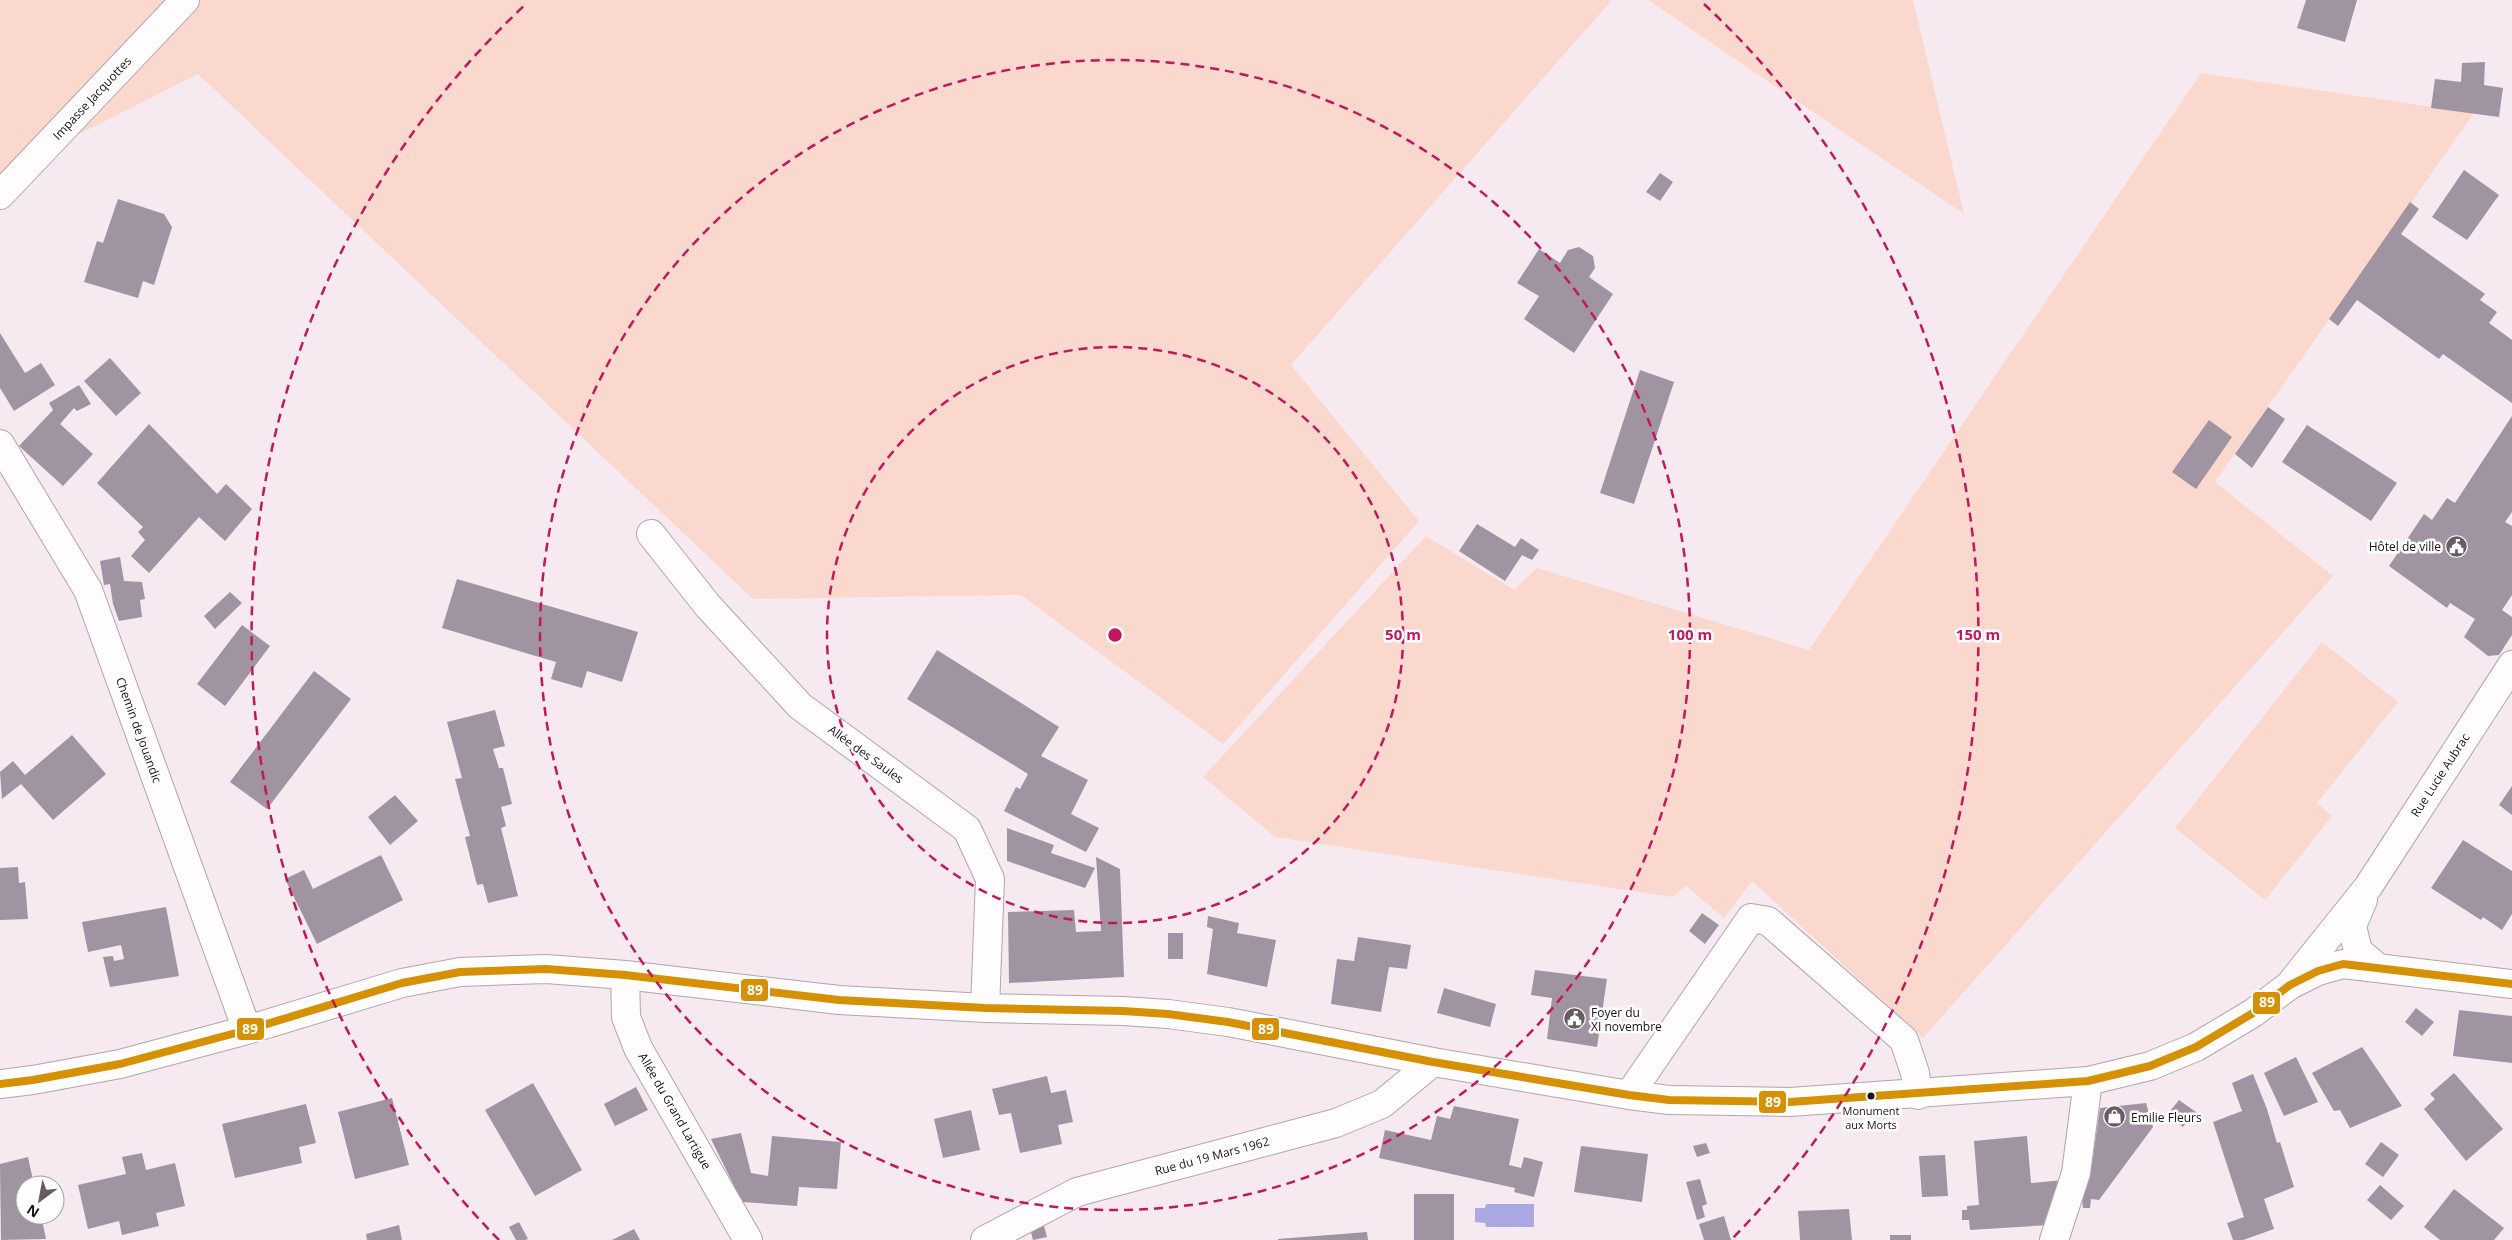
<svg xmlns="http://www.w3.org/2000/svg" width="2512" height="1240" viewBox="0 0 2512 1240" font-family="'Open Sans',sans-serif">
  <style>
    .green { fill: #fad8ce }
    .water { fill: #aaa9e2 }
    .building { fill: #a093a2 }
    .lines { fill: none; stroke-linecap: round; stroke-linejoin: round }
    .minor-casing { stroke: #b1a5ab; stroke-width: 30 }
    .minor { stroke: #fefcfd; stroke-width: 28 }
    .bus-1-casing { stroke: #fff; stroke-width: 11 }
    .bus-1 { stroke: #d69003; stroke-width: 8 }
    .ring { fill: none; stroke: #c2185b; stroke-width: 2.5; stroke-dasharray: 9 6 }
    .bus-dot { fill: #1c1017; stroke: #fff; stroke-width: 2 }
    .labels { text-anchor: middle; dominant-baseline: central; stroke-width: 5; stroke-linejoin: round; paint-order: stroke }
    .bus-label { font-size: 11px; fill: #1c1017; stroke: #fff }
    .street-label { font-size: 12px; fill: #1c1017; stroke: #fff }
    .poi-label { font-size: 12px; fill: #1c1017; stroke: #fff; text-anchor: start }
    .centre { fill: #c2185b; stroke: #fff; stroke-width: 2.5 }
    .ring-label { font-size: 15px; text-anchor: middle; font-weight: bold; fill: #c2185b; stroke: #fff; stroke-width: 5; stroke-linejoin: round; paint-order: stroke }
    .line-badge { stroke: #fff; stroke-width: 2 }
    .badge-label { font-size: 14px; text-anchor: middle; font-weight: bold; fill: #fff }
  </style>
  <rect width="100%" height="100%" fill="#f6eaf0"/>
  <!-- green -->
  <path class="green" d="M 0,0 L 1612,0 L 1291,365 L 1419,521 L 1223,744 L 1021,595 L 753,599 L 198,74 L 0,174 Z
    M 1648,0 L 1913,0 L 1964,214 Z
    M 2201,73 L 2474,113 L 2215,482 L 2333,576 L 1923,1038 L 1752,881 L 1724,918 L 1686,886 L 1672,897 L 1275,837 L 1203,777 L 1426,536 L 1514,590 L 1537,568 L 1809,650 Z
    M 2322,642 L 2398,702 L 2317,803 L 2332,816 L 2265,900 L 2175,828 Z"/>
  <!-- water -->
  <path class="water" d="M 1486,1204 L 1534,1204 L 1534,1227 L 1486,1227 L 1485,1223 L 1475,1222 L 1475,1208 L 1485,1208 Z"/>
  <!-- building -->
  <path class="building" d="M 2306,0 L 2357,0 L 2345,42 L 2297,28 Z
    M 2485,62 L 2484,85 L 2503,88 L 2499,117 L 2431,108 L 2435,79 L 2461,82 L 2462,63 Z
    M 2464,170 L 2499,195 L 2467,240 L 2432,217 Z
    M 1660,173 L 1673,182 L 1660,201 L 1646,192 Z
    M 118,199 L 164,214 L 172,227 L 154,285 L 143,281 L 138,298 L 84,282 L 97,241 L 103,243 Z
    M 2410,202 L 2419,209 L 2401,234 L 2485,294 L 2480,300 L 2497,312 L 2489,323 L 2512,340 L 2512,403 L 2443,354 L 2439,359 L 2357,300 L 2338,326 L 2329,319 Z
    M 1579,247 L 1593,256 L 1595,268 L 1589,277 L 1613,294 L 1574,353 L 1524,319 L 1539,296 L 1517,283 L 1539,249 L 1560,263 L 1568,250 Z
    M 0,333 L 25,373 L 41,363 L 55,385 L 14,411 L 0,388 Z
    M 110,358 L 141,393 L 116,416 L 84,381 Z
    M 1640,370 L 1674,382 L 1634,504 L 1600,493 Z
    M 79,385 L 91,404 L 77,411 L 74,408 L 60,424 L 93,454 L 63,486 L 19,446 L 53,410 L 49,403 Z
    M 2268,407 L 2285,419 L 2252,468 L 2235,454 Z
    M 2512,416 L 2512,512 L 2505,522 L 2512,526 L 2512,595 L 2502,610 L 2512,617 L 2512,635 L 2499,655 L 2488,656 L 2464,637 L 2475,619 L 2450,603 L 2447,608 L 2389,566 L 2424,514 L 2432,520 L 2447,498 L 2455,503 Z
    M 2209,420 L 2232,437 L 2196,489 L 2172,472 Z
    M 149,424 L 217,494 L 226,484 L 252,509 L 225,541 L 199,517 L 149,573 L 131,556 L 145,540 L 138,532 L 143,527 L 97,483 Z
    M 2307,425 L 2397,483 L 2371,521 L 2282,462 Z
    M 1477,524 L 1515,547 L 1521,538 L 1539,550 L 1532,560 L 1522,555 L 1505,581 L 1459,551 Z
    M 120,557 L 124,581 L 142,582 L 145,599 L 140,600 L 142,617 L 119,621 L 113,604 L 110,584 L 104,585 L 100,561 Z
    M 457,579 L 638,632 L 622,682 L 587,671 L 582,688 L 551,679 L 556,662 L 442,628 Z
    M 230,592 L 242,603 L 215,629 L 204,616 Z
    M 242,625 L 270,646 L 225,706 L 197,684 Z
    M 937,650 L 1059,727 L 1041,756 L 1088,780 L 1071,814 L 1099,828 L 1086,852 L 1004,811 L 1016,787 L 1020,789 L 1028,774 L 907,699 Z
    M 314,671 L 351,699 L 267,809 L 230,782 Z
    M 495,710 L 505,746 L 493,749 L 499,768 L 503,768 L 512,804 L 501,807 L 506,826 L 501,828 L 518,896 L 488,903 L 483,884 L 477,885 L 465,837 L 470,836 L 455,779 L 462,778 L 447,722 Z
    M 72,735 L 106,774 L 53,820 L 21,784 L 2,799 L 0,772 L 13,761 L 25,775 Z
    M 2512,786 L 2512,815 L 2499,805 Z
    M 395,795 L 418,821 L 390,845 L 368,817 Z
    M 1007,828 L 1054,845 L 1051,853 L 1095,868 L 1085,888 L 1007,861 Z
    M 2463,840 L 2512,871 L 2512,914 L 2502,930 L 2483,917 L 2481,920 L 2431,888 Z
    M 381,855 L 403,900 L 317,944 L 285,879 L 304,870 L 313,889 Z
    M 1096,857 L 1120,869 L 1124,977 L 1009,983 L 1008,912 L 1074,910 L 1076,932 L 1101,931 Z
    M 18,867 L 19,883 L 25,882 L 28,919 L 0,920 L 0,868 Z
    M 166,907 L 179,976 L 110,987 L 103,957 L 113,956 L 114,961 L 124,959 L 121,945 L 88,952 L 82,922 Z
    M 1702,913 L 1719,925 L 1705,944 L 1689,931 Z
    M 1208,916 L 1239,923 L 1237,933 L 1276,940 L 1267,987 L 1207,974 L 1213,929 L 1207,927 Z
    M 1168,933 L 1183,933 L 1183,959 L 1168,959 Z
    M 1358,937 L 1411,945 L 1407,969 L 1389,967 L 1381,1012 L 1331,1004 L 1337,959 L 1354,961 Z
    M 1535,970 L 1607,979 L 1597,1047 L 1547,1039 L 1552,998 L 1531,995 Z
    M 1444,988 L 1496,1004 L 1490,1027 L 1437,1013 Z
    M 2416,1008 L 2434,1022 L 2422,1036 L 2405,1022 Z
    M 2459,1010 L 2512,1016 L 2512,1063 L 2453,1056 Z
    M 2362,1047 L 2402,1106 L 2350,1128 L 2340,1110 L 2334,1111 L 2312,1073 Z
    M 2296,1057 L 2318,1102 L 2284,1116 L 2264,1073 Z
    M 2454,1073 L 2503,1129 L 2466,1161 L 2424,1109 L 2435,1099 L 2430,1094 Z
    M 2253,1074 L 2267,1109 L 2277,1143 L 2280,1142 L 2294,1187 L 2264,1199 L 2274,1229 L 2243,1240 L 2233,1240 L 2227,1223 L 2244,1217 L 2213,1122 L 2242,1111 L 2232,1083 Z
    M 1047,1076 L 1051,1093 L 1066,1090 L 1073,1122 L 1058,1125 L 1062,1144 L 1020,1153 L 1011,1113 L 999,1115 L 992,1089 Z
    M 533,1083 L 582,1170 L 535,1196 L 485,1110 Z
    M 636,1087 L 648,1110 L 615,1126 L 604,1104 Z
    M 392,1098 L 409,1165 L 355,1179 L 338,1112 Z
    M 2179,1100 L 2196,1112 L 2183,1127 L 2167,1115 Z
    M 2146,1103 L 2153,1127 L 2099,1200 L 2091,1199 L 2090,1208 L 2083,1208 L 2082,1199 L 2087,1169 L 2091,1170 L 2100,1108 Z
    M 306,1104 L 316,1143 L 299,1147 L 302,1163 L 235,1178 L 222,1124 Z
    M 1454,1106 L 1519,1119 L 1509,1165 L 1521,1168 L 1524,1157 L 1543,1162 L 1534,1197 L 1514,1192 L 1515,1188 L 1379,1158 L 1385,1130 L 1431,1140 L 1437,1116 L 1450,1119 Z
    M 971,1110 L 980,1150 L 943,1158 L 934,1119 Z
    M 741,1133 L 751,1173 L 768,1176 L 772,1136 L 841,1142 L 837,1189 L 799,1187 L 797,1206 L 742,1202 L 711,1139 Z
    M 2027,1136 L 2031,1183 L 2064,1180 L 2049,1225 L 1970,1230 L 1969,1220 L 1962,1220 L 1962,1210 L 1967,1210 L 1967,1206 L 1979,1205 L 1974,1141 Z
    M 2381,1142 L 2399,1155 L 2383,1177 L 2365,1164 Z
    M 1706,1143 L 1710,1153 L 1697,1157 L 1693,1146 Z
    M 1581,1146 L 1648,1154 L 1642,1202 L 1574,1192 Z
    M 142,1153 L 146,1170 L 175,1163 L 185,1206 L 156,1213 L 159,1226 L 122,1235 L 119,1221 L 88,1229 L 78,1185 L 126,1174 L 122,1157 Z
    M 1945,1155 L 1948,1196 L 1922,1197 L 1919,1156 Z
    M 28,1157 L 34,1185 L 25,1185 L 25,1215 L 41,1215 L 46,1239 L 1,1240 L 0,1164 Z
    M 1700,1179 L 1707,1204 L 1702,1206 L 1705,1217 L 1697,1220 L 1686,1182 Z
    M 2380,1185 L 2404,1206 L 2391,1220 L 2367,1200 Z
    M 2454,1189 L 2504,1228 L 2494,1240 L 2440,1240 L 2424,1227 Z
    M 1414,1194 L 1454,1194 L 1454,1240 L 1414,1240 Z
    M 1849,1209 L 1852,1240 L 1800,1240 L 1798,1211 Z
    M 1724,1216 L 1731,1240 L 1704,1240 L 1699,1224 Z
    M 1042,1218 L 1047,1237 L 1033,1240 L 1028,1221 Z
    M 519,1222 L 528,1239 L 525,1240 L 516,1240 L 509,1227 Z
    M 399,1225 L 402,1240 L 367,1240 L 366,1234 Z
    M 634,1229 L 640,1240 L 612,1240 Z
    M 1367,1232 L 1368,1240 L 1278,1240 L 1278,1239 Z
    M 1890,1235 L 1911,1235 L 1911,1240 L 1890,1240 Z"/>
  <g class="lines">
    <defs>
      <path id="minor" d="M 0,195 L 185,0
        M 0,444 L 88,590 L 247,1030
        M 651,534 L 708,606 L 800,706 L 967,829 L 990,879 L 985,1008
        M 2363,900 L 2352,926 L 2358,951 L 2377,967
        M 625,975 L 626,1017 L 638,1048 L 748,1240
        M 2292,982 L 2368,887 L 2512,665
        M 0,1084 L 33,1080 L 120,1064 L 247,1030 L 402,983 L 460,972 L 546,969 L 625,975 L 839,1000 L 985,1008 L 1123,1011 L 1168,1014 L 1228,1022 L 1433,1062 L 1629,1095 L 1669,1100 L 1790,1102 L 2088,1081 L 2150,1066 L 2196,1047 L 2253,1013 L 2290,985 L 2318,971 L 2343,964 L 2512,984
        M 1629,1095 L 1751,918 L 1768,921 L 1904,1040 L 1915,1073 L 1918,1095
        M 985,1240 L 1077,1192 L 1336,1123 L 1382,1104 L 1433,1062
        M 2054,1240 L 2076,1173 L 2088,1081"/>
    </defs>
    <!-- minor casing -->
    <use href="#minor" class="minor-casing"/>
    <!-- minor -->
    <use href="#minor" class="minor"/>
    <defs>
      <path id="bus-1" d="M 0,1084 L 33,1080 L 120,1064 L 247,1030 L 402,983 L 460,972 L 546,969 L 625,975 L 839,1000 L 985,1008 L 1123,1011 L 1168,1014 L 1228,1022 L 1433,1062 L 1629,1095 L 1669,1100 L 1790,1102 L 2088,1081 L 2150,1066 L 2196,1047 L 2253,1013 L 2290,985 L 2318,971 L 2343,964 L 2512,984"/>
    </defs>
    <!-- bus-1 casing -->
    <use href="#bus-1" class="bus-1-casing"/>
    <!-- bus-1 -->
    <use href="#bus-1" class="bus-1"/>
  </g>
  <!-- distance rings -->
  <g class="ring">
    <circle cx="1115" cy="635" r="288"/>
    <circle cx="1115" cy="635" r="575"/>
    <path d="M499 1240A863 863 0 0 1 526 4M1704 4A863 863 0 0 1 1731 1240"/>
  </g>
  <!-- icons -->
  <defs>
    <symbol id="civic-disc" viewBox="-11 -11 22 22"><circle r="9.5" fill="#685c63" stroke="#fff"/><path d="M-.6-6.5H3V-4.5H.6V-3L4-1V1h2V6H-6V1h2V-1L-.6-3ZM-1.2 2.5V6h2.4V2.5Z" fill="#fff"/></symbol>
    <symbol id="shop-disc" viewBox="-11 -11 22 22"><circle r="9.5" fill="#685c63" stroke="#fff"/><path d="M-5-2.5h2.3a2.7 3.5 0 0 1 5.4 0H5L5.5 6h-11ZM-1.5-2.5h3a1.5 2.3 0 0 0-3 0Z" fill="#fff"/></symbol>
  </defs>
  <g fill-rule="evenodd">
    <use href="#civic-disc" x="2444" y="534" width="25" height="25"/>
    <use href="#civic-disc" x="1562" y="1006" width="25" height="25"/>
    <use href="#shop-disc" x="2102" y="1104" width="25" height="25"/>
  </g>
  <!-- markers -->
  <circle class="bus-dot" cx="1871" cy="1096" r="4.5"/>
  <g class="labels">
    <!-- bus labels -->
    <g class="bus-label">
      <text x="1871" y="1110">Monument<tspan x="1871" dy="14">aux Morts</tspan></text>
    </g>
    <!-- street labels -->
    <g class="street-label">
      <text transform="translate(92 98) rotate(-47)">Impasse Jacquottes</text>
      <text transform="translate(139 730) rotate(70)">Chemin de Jouandic</text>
      <text transform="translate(866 754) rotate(36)">Allée des Saules</text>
      <text transform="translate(2440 775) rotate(-57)">Rue Lucie Aubrac</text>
      <text transform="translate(675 1111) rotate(60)">Allée du Grand Lartigue</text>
      <text transform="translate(1212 1156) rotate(-15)">Rue du 19 Mars 1962</text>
    </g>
    <!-- poi labels -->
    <g class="poi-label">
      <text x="2441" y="546" text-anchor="end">Hôtel de ville</text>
      <text x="1591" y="1012">Foyer du<tspan x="1591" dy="14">XI novembre</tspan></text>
      <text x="2131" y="1117">Emilie Fleurs</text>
    </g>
  </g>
  <circle cx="1115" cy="635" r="8" class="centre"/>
  <g class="ring-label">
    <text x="1403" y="640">50 m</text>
    <text x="1690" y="640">100 m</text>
    <text x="1978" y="640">150 m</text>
  </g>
  <g class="line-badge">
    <rect x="740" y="978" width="29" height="24" rx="5" fill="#d69003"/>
    <rect x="2252" y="991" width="29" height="24" rx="5" fill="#d69003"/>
    <rect x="236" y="1017" width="29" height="24" rx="5" fill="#d69003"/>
    <rect x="1251" y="1017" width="29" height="24" rx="5" fill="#d69003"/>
    <rect x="1758" y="1090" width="29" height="24" rx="5" fill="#d69003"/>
  </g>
  <g class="badge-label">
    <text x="755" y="995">89</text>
    <text x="2267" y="1007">89</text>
    <text x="250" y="1034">89</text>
    <text x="1266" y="1034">89</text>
    <text x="1773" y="1107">89</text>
  </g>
  <!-- north arrow -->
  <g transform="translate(40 1200) rotate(212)"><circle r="24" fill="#ffffff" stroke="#a49fa2"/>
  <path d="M0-4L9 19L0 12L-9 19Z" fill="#685c63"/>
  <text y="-8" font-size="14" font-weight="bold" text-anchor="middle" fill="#1c1017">N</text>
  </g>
</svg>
